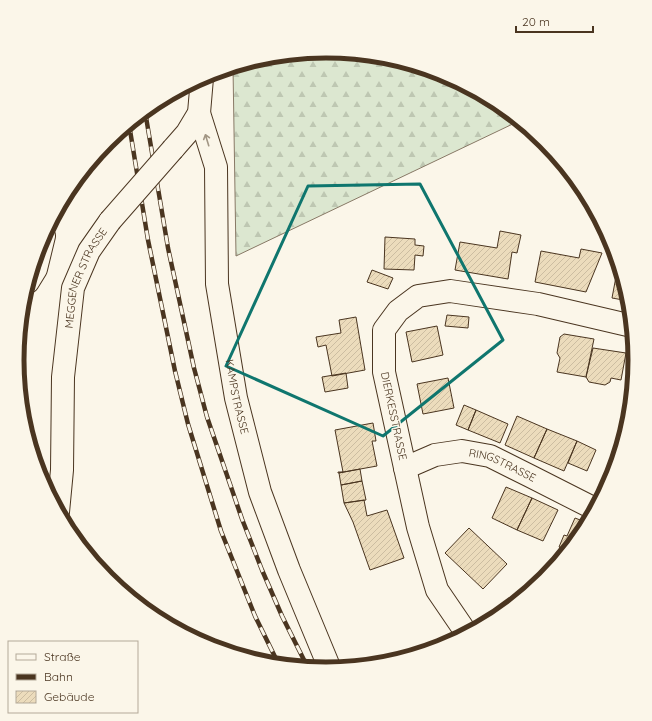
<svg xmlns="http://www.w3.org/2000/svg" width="652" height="721" viewBox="0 0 652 721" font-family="Quicksand,sans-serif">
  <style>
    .forest { fill: url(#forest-firs); stroke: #887966 }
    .building { fill: url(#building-hatch); stroke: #4a3520 }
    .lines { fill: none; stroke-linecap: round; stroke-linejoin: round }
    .street-casing { stroke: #4a3520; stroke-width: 24 }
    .primary-casing { stroke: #4a3520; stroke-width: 24 }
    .street { stroke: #fbf6e9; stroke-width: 22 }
    .primary { stroke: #fbf6e9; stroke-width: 22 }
    .rail-casing { stroke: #4a3520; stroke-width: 4.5 }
    .rail { stroke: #fbf6e9; stroke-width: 3; stroke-dasharray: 9; stroke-linecap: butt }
    .primary-bridge-casing { stroke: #4a3520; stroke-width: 24; stroke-linecap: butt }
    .primary-bridge { stroke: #fbf6e9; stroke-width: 22 }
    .oneway { stroke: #a29684 }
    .marked { fill: none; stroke: #0f766e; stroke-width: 3; stroke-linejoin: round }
    .labels { text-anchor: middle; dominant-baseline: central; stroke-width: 3; stroke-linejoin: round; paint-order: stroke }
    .street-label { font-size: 11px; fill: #4a3520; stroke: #fbf6e9 }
    .rim { fill: none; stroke: #4a3520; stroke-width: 5 }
  </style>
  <defs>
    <pattern id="forest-firs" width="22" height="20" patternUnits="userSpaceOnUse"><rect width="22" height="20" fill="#dce7d0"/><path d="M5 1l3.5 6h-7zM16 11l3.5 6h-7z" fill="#bec7b2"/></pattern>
    <pattern id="building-hatch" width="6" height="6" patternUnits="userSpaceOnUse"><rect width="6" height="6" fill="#ecdcbc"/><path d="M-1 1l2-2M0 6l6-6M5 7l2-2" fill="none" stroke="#ccbda1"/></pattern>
  </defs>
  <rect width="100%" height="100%" fill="#fbf6e9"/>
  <!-- forest -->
  <path class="forest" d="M 326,52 L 387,57 L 444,75 L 498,104 L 519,121 L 236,256 L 233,67 L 266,57 Z"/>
  <!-- building -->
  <path class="building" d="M 500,231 L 521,235 L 517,253 L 512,252 L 508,279 L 455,270 L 460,242 L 497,248 Z
    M 385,237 L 415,239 L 415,245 L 424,246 L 423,256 L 415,255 L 414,270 L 384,269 Z
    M 581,249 L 602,253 L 586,292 L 535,282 L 541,251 L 579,258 Z
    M 618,266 L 619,266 L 629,301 L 612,298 Z
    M 372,270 L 393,278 L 388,289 L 367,282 Z
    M 447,315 L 469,317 L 468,328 L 445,326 Z
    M 356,317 L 365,370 L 332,376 L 326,345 L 318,347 L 316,337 L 341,333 L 339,320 Z
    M 437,326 L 443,355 L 412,362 L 406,332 Z
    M 564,334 L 594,339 L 586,377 L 557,372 L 560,358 L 557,353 L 560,337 Z
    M 593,348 L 626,353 L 621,380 L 611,378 L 610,382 L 605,385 L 589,382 L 586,377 Z
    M 346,373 L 348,388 L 325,392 L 322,377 Z
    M 448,378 L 454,408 L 423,414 L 417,384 Z
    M 464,405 L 476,410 L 468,430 L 456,425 Z
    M 476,410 L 508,424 L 500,443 L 468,430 Z
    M 517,416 L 547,429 L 534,458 L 505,445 Z
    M 373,423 L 376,441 L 372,441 L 377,466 L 338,473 L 338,472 L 343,472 L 335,430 Z
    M 547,429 L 577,441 L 564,471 L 534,458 Z
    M 577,441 L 596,450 L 587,471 L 568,463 Z
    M 360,469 L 362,481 L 341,485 L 339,473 Z
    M 362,481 L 366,500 L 344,503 L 341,485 Z
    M 506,487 L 532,498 L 517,530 L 492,518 Z
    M 532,498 L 558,510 L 543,541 L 517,530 Z
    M 364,500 L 367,516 L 387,510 L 404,558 L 370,570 L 353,522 L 344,503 Z
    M 575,518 L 588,523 L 583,532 L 567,552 L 559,547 L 564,535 L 567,536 Z
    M 469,528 L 507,564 L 483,589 L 445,553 Z"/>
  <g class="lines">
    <defs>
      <g id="street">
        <path id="s1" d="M 199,113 L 216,167 L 217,284 L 236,398 L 260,492 L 289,570 L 330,669"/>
        <path d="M 28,282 L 36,269 L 44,236"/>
        <path id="s2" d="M 405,468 L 435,455 L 462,451 L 490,456 L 530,476 L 595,509"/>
        <path d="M 467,634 L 437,590 L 418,527 L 384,372 L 384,330 L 398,311 L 418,296 L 450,291 L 538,304 L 632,326"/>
      </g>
      <g id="primary">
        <path d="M 173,149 L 187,133 L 199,113 L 202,78"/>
        <path id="s3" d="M 58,512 L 62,470 L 63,377 L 73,288 L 89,251 L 110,221"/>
      </g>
    </defs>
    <!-- street casing -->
    <use href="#street" class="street-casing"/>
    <!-- primary casing -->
    <use href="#primary" class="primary-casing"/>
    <!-- street -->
    <use href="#street" class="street"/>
    <!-- primary -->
    <use href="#primary" class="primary"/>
    <defs>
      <path id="rail" d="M 145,111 L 168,248 L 194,368 L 207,417 L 242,519 L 262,570 L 282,616 L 308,668
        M 129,124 L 148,240 L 175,371 L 188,424 L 221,531 L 255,616 L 279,665"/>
    </defs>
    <!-- rail casing -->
    <use href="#rail" class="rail-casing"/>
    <!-- rail -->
    <use href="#rail" class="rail"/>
    <defs>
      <path id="primary-bridge" d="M 110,221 L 173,149"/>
    </defs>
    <!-- primary-bridge casing -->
    <use href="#primary-bridge" class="primary-bridge-casing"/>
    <!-- primary-bridge -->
    <use href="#primary-bridge" class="primary-bridge"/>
  </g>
  <!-- one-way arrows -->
  <defs><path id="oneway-shaft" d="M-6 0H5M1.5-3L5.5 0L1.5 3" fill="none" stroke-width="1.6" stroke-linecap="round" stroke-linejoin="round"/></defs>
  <use class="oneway" href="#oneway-shaft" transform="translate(207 140) rotate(-107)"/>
  <!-- marked area -->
  <path class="marked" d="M 420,184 L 503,340 L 383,436 L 226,366 L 308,186 Z"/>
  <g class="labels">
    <!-- street labels -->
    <g class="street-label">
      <text stroke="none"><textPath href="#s3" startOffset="238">MEGGENER STRASSE</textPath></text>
      <text stroke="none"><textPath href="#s1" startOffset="288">KAMPSTRASSE</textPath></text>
      <text transform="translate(394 416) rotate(78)">DIERKESSTRASSE</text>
      <text stroke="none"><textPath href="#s2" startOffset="103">RINGSTRASSE</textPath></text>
    </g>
  </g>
  <!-- crop -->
  <path d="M0 0H652V721H0ZM24 360a302 302 0 1 1 604 0a302 302 0 1 1-604 0Z" fill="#fbf6e9" fill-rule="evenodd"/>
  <path class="rim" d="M24 360a302 302 0 1 1 604 0a302 302 0 1 1-604 0Z"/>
  <!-- legend -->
  <rect x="8" y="641" width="130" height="72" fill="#fbf6e9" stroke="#b4a999"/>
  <rect x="16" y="654" width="20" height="6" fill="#fbf6e9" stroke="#b4a999"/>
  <text x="44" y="661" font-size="12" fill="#4a3520">Straße</text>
  <rect x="16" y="674" width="20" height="6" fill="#4a3520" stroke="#b4a999"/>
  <text x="44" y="681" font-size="12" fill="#4a3520">Bahn</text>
  <rect x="16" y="691" width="20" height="12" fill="url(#building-hatch)" stroke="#b4a999"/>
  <text x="44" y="701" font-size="12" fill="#4a3520">Gebäude</text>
  <!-- scale -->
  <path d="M516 26v6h77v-6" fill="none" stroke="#4a3520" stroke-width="2"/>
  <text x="522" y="26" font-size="12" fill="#4a3520" stroke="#fbf6e9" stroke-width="3" paint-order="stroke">20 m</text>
</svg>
